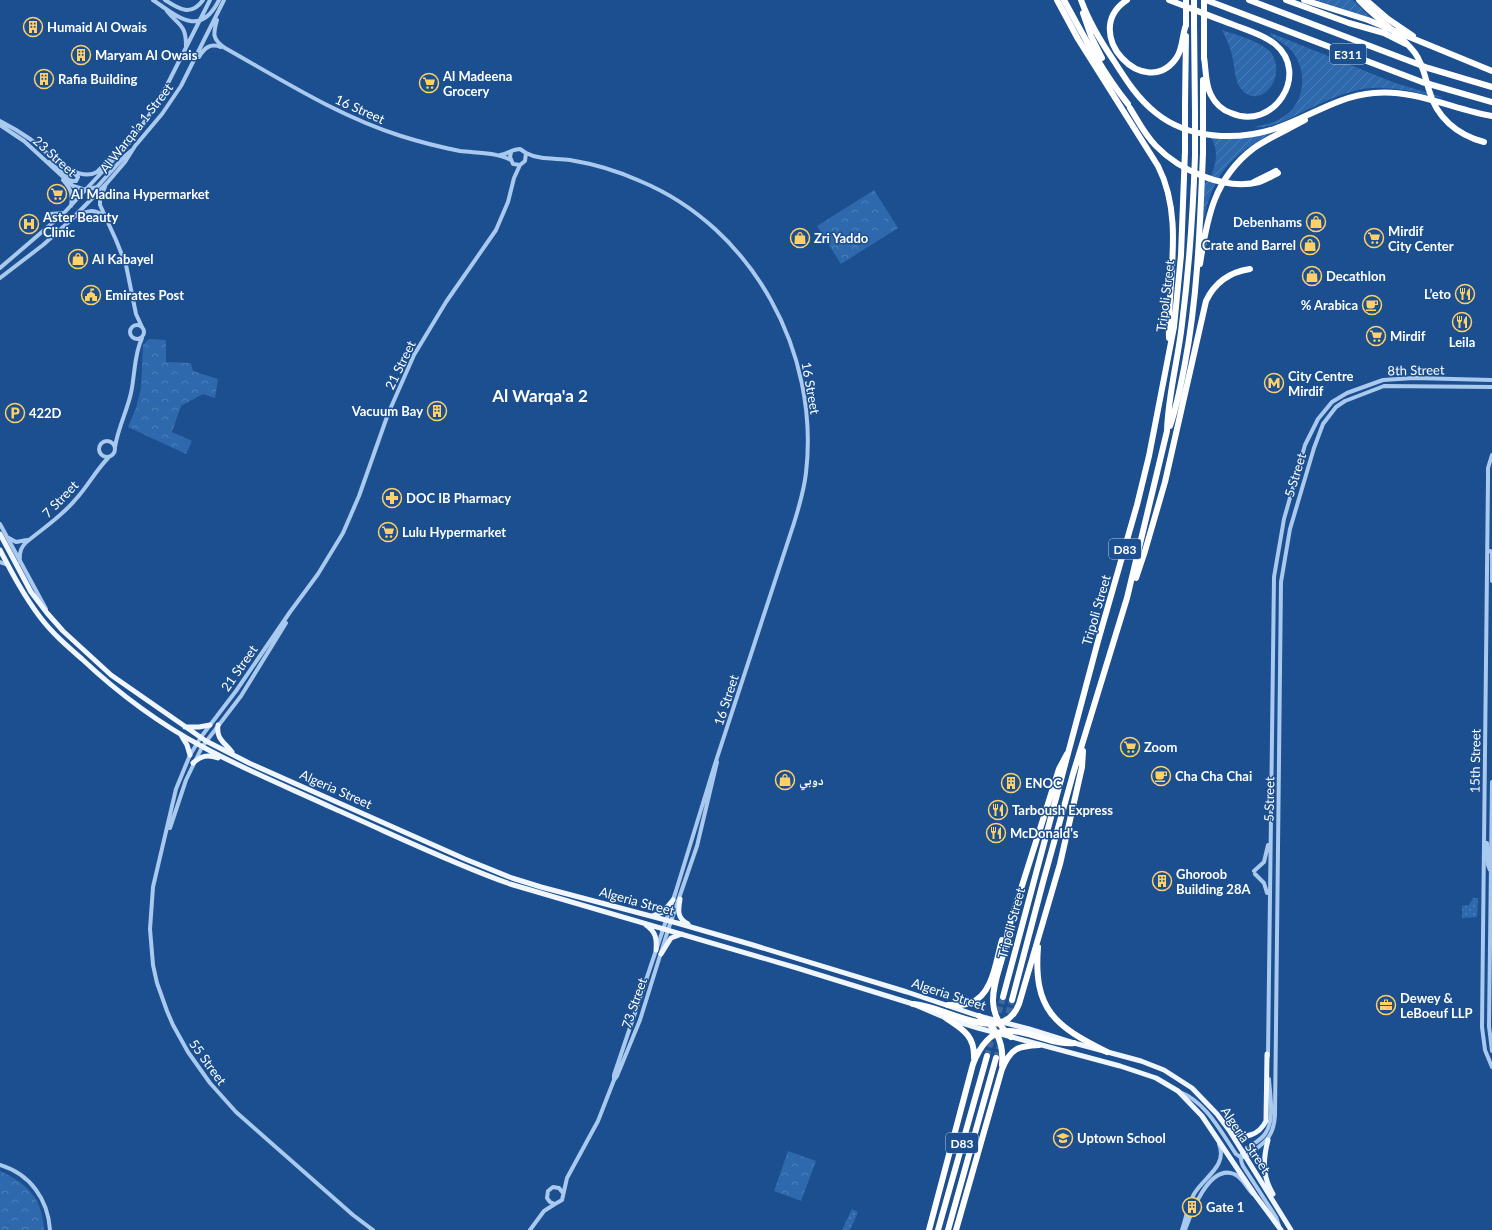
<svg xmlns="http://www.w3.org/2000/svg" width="1492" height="1230" viewBox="0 0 1492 1230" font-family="Lato,'Noto Naskh Arabic',sans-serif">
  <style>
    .grass { fill: url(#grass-dots) }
    .forest { fill: url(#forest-crowns) }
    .garden { fill: url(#garden-furrows) }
    .pitch { fill: #2e69ad }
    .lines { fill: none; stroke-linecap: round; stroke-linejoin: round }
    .highway-tunnel { stroke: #3d69a0; stroke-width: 6; stroke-dasharray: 6 3; stroke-linecap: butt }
    .minor { stroke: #a9c9ee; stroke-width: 4 }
    .major { stroke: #f0f6ff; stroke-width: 5 }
    .highway { stroke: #fff; stroke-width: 6 }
    .highway-bridge { stroke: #fff; stroke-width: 6 }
    .labels { text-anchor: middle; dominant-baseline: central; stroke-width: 3; stroke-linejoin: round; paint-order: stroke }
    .shield { fill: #1b4f8f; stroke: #bbcadd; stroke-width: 1 }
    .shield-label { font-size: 12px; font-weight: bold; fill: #fff }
    .poi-label { font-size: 13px; font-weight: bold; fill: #fff; stroke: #1b4f8f; text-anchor: start }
    .street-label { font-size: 13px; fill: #fff; stroke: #1b4f8f }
    .district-label { font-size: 17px; font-weight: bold; fill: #fff; stroke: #1b4f8f }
  </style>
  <defs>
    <pattern id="grass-dots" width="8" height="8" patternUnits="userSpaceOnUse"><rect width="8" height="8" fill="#2e69ad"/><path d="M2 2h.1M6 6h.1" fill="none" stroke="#4d80b9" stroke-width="1.8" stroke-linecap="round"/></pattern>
    <pattern id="forest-crowns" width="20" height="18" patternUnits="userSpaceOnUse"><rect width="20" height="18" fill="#2e69ad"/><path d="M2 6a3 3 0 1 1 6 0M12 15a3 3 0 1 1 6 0" fill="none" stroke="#4d80b9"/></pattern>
    <pattern id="garden-furrows" width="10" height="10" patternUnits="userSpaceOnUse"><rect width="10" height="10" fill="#2e69ad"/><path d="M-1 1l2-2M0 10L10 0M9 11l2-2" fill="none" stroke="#4d80b9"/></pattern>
  </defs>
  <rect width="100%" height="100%" fill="#1b4f8f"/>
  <!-- grass -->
  <path class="grass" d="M 1473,898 L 1478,898 L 1477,917 L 1462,918 L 1462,906 L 1469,905 Z
    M 852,1209 L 858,1212 L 850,1230 L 842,1230 Z"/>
  <!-- forest -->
  <path class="forest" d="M 874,190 L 898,228 L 841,264 L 817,226 Z
    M 149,339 L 166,340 L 166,362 L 191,363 L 193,371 L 218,379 L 215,398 L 203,394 L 181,406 L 172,432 L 192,441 L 186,454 L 128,427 L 136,408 L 141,388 L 143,345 Z
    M 788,1151 L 816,1161 L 801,1201 L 774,1191 Z
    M 0,1171 C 27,1183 43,1199 44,1230 L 0,1230 Z"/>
  <!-- garden -->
  <path class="garden" d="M 1316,0 L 1353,0 L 1371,18 Z
    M 1222,30 C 1236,35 1256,40 1267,49 C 1272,52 1273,56 1275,61 C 1282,84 1258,108 1242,90 C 1234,82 1235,66 1232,55 C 1230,46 1226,38 1222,30 Z
    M 1271,33 L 1395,83 L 1442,97 L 1441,98 C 1414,92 1382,83 1354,91 C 1339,95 1325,101 1311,108 C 1293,116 1274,129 1254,127 C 1263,125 1275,123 1283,117 C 1304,105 1308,74 1294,54 C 1288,45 1278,41 1270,35 Z
    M 1275,131 C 1231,156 1212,173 1203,224 L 1201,224 L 1205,184 C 1216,173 1221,147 1209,136 C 1231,140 1253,138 1275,131 Z"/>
  <!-- pitch -->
  <path class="pitch" d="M 877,215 L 891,224 L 886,233 L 871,224 Z"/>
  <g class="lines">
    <!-- highway-tunnel -->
    <path class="highway-tunnel" d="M 1006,1022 L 1012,1000
      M 987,1056 L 1003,997
      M 996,1058 L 1001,1042"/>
    <!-- minor -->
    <path class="minor" d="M 153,0 C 178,17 200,38 219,0
      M 165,0 C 179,9 191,17 203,0
      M 167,11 C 180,27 186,24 186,47
      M 217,20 C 213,34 212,39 225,48 C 282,80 338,116 401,136 C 420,142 440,147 460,151 C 477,153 496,152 511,160
      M 199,57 C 204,48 210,43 221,47
      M 0,121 C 10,126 20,132 30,139 C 45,150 76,184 97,172 L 123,146
      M 0,125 L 24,141 L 73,186 L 86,190 L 97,187 L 124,157 L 132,150
      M 526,153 C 539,160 556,158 570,160 C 594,164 618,171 640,181 C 753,228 820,353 806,473 C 804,490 799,507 794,523 L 715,764 L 676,891 L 614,1075 L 614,1080 L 598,1121 L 567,1178 L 562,1200 L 555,1204 L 550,1202 L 547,1198 L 548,1191 L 553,1187 L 559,1188 L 563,1193
      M 500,155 C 507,154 513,149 520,149 L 526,153 L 525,161 L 520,165 L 513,164 L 510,157 L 511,152
      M 49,162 L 72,181 L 76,181 L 78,177 L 74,173
      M 63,180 C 71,189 73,194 71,206
      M 105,187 L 100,198 L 100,205 L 116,240 L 126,265 L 136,314 L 142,327
      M 50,214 L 64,213
      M 77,216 C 87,210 94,209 104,216
      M 0,268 L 64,213 L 129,143 L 148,117 L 165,89 L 210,0
      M 0,278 L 43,245 L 72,219 L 107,183 L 125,162 L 135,146 L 162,114 L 181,86 L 224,0
      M130 332a7 7 0 1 1 14 0a7 7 0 1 1-14 0Z
      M99 449a8 8 0 1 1 16 0a8 8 0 1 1-16 0Z
      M 115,447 C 118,428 127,411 131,393 C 135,375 134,354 142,338
      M 1492,455 L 1488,468 L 1488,479 L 1482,1027 L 1485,1050 L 1492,1067
      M 0,524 L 46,609
      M 7,537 L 16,542 L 27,540
      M 1488,552 L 1490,551 L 1492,552 L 1492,581
      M 0,562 L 8,565
      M 20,562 C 19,552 21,546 29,540 C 45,527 62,516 76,499 C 88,486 96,470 109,457
      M 1492,782 L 1489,1026 L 1492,1051
      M 170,828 L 186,780 L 202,747 L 241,696 L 286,623
      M 1484,843 L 1487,843 L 1488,865 L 1490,870
      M 1254,871 L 1264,862 L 1268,845
      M 1255,874 L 1264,883 L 1267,893
      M 1268,1056 L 1274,577 L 1284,519 L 1305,445 L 1318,419 L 1332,402 L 1347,393 L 1383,380 L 1414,378 L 1492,380
      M 1269,1079 C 1270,1096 1275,1120 1265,1134 C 1256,1147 1234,1148 1243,1166 L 1276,1217 L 1279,1226
      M 614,1080 L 617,1076 L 640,1020 L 668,930 L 697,846 L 717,762
      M 1180,1092 C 1206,1102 1221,1132 1236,1154 L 1240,1157 C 1245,1158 1248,1155 1252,1152 C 1267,1141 1274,1135 1275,1115 L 1281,582 L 1290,529 L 1314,448 L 1323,424 L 1336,407 L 1345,401 L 1384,386 L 1492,387
      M 0,1165 C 30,1174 48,1199 50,1230
      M 373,1230 L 353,1215 L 236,1112 L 210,1083 L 188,1052 L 173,1025 L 167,1011 L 157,983 L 153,965 L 150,929 L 153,887 L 176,789 L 190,755 L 201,737 L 236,691 L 290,612 L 318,574 L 343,533 L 359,496 L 388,414 L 414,355 L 446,302 L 496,230 L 508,202 L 514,178 L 520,165
      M 530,1230 L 544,1211 L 555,1204
      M 1182,1230 C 1186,1218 1188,1205 1194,1194 C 1204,1177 1228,1166 1219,1144
      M 1185,1230 C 1191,1213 1209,1164 1234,1174 C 1243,1177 1246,1188 1253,1194"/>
    <!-- major -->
    <path class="major" d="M 0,534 L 31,592 L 47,613 L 63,631 L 111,675 L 206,741 L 249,763 L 465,859 L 512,878 L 541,887 L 677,923 L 753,945 L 907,992 L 979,1016 L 1029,1029 L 1074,1043 L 1141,1061 L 1164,1070 L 1192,1088 L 1217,1114 L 1229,1130 L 1291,1230
      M 0,550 C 12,573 24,596 40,617 C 52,633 67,646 82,659 C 118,693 160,724 203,747 C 247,771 292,789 337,810 C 394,835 451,863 510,884 L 797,968 L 913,1004 L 946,1018 L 978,1028 L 1120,1066 L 1156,1078 L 1178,1091 L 1202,1116 L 1255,1195 L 1281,1230
      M 218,725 C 216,739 224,742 232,752
      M 185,727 L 199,727 L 210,725
      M 181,735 L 187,745 L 190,755
      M 193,763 C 201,756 207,754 218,758
      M 680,899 C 678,911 677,918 688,924
      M 652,916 L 663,912 L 673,900
      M 646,925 C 656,932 657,939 656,950
      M 661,954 L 671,938 L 682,934
      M 1231,1132 C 1245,1140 1259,1135 1266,1121 L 1267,1054
      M 1268,1140 C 1263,1159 1262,1176 1273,1194"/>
    <!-- highway -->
    <path class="highway" d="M 1057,0 L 1078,39 L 1158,166 C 1185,219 1167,280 1169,338
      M 1064,0 C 1083,35 1103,73 1128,104
      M 1081,0 C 1089,22 1101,42 1114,61 C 1126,80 1138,99 1156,113 C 1188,139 1236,141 1274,129 C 1308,118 1337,96 1374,93 C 1414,89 1453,109 1492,116
      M 1127,0 C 1078,32 1146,104 1177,57 C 1183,47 1182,35 1186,25
      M 1169,0 C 1190,8 1212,17 1234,25 C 1247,30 1264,35 1275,44 C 1311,74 1273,132 1231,113 C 1222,110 1215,103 1211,95 C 1205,84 1206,69 1204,57
      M 1206,0 L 1422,82 L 1492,102
      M 1249,0 L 1428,68 L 1492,87
      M 1286,0 L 1349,23 L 1384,33 L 1406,44
      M 1304,0 L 1368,20 L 1492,71
      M 1366,0 L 1388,19 L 1413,36
      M 1083,13 L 1091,36 L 1102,58
      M 1194,24 L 1195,113
      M 1204,59 L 1204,23
      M 1185,104 L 1186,36
      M 1203,113 L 1203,80
      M 1254,182 L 1276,171
      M 1200,264 C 1207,218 1214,178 1254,148 C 1270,137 1289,129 1305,120
      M 1170,426 C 1177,406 1181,384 1185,363 C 1198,294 1200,223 1203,153
      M 1136,578 L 1145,551 L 1165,482 L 1206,301 C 1215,282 1230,272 1250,269
      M 1038,947 C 1033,1010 1055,1026 1107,1052
      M 1003,997 L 1098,641 L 1137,505 L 1149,456 L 1174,327 L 1181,255 L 1185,151
      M 1012,1000 L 1043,882 L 1073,774 L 1127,598 L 1167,431 C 1168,395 1178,360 1182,324 C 1189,269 1193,213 1195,156
      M 913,1004 C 944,1005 1002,1048 1019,1004 L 1060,864 L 1082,767 L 1083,751
      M 948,1005 C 955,1005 963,1006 970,1003 C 993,996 996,960 1002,940
      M 979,1016 C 997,1027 1004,1044 1002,1065
      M 946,1018 C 962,1029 975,1035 974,1058
      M 1011,1037 C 974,1003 1005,970 1008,930 L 1059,769 L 1067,754
      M 929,1230 L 973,1064 C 990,1022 1009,1028 1046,1039 C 1056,1042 1064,1044 1074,1043
      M 938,1230 L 987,1056
      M 948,1230 L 996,1058
      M 956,1230 L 1002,1069 C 1011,1048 1018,1046 1039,1045"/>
    <!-- highway-bridge -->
    <path class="highway-bridge" d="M 1186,0 L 1186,25
      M 1194,0 L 1194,24
      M 1204,0 L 1204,23
      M 1359,0 C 1376,19 1399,32 1415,53 C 1423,64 1425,77 1429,90 C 1436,117 1457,135 1484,142
      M 1130,108 C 1138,121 1145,135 1156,146 C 1179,170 1225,191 1259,182 C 1266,180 1272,176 1278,173
      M 1185,151 L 1185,104
      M 1203,153 L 1203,113
      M 1195,156 L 1195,113"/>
  </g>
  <!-- icons -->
  <defs>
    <symbol id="building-ring" viewBox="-11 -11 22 22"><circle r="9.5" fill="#1b4f8f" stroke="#ffd166" stroke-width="1.5"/><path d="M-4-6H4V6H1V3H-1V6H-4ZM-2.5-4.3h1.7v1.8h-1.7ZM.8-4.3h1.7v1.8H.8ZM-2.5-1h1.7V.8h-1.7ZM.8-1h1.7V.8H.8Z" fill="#ffd166"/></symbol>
    <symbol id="supermarket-ring" viewBox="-11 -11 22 22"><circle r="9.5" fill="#1b4f8f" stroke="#ffd166" stroke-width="1.5"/><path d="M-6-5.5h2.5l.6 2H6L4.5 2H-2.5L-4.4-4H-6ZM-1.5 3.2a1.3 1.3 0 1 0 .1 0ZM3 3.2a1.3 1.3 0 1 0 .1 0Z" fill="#ffd166"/></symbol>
    <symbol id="shop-ring" viewBox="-11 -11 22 22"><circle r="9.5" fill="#1b4f8f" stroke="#ffd166" stroke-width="1.5"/><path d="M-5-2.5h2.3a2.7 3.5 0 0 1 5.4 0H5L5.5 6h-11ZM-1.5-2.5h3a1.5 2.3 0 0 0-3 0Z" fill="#ffd166"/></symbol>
    <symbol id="hospital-ring" viewBox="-11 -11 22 22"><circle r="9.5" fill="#1b4f8f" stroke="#ffd166" stroke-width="1.5"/><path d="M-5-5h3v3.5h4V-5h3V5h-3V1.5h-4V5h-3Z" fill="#ffd166"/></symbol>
    <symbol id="restaurant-ring" viewBox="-11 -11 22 22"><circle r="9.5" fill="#1b4f8f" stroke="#ffd166" stroke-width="1.5"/><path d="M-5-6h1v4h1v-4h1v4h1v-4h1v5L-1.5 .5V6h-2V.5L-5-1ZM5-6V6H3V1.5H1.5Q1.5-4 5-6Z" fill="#ffd166"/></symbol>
    <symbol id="civic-ring" viewBox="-11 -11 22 22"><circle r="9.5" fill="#1b4f8f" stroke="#ffd166" stroke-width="1.5"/><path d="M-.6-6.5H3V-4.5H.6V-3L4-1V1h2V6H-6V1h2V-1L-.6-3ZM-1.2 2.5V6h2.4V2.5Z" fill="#ffd166"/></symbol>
    <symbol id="cafe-ring" viewBox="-11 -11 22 22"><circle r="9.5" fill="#1b4f8f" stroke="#ffd166" stroke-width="1.5"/><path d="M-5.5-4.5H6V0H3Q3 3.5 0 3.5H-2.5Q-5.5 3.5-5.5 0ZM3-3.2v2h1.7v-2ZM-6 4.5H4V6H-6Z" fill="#ffd166"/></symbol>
    <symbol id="metro-ring" viewBox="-11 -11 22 22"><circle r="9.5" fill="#1b4f8f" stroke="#ffd166" stroke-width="1.5"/><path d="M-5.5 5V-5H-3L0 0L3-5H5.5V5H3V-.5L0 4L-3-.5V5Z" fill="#ffd166"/></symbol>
    <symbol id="parking-ring" viewBox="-11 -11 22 22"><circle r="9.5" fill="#1b4f8f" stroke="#ffd166" stroke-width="1.5"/><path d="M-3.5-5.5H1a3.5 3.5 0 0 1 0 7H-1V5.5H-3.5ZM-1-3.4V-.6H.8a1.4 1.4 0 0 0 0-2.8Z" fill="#ffd166"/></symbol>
    <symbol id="pharmacy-ring" viewBox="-11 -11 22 22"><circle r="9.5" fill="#1b4f8f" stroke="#ffd166" stroke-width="1.5"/><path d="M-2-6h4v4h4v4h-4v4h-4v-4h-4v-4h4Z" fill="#ffd166"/></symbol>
    <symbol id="office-ring" viewBox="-11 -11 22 22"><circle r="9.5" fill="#1b4f8f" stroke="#ffd166" stroke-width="1.5"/><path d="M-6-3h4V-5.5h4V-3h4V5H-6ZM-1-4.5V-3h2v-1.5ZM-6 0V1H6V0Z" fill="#ffd166"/></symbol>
    <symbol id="school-ring" viewBox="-11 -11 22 22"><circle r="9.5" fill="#1b4f8f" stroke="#ffd166" stroke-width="1.5"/><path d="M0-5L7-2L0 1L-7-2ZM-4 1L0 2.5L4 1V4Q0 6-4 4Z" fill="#ffd166"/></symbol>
  </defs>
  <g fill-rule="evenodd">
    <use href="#building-ring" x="22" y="16" width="22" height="22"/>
    <use href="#building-ring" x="70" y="44" width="22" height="22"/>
    <use href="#building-ring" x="33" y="68" width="22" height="22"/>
    <use href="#supermarket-ring" x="418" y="72" width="22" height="22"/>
    <use href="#supermarket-ring" x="46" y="183" width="22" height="22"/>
    <use href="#shop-ring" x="1305" y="211" width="22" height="22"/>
    <use href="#hospital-ring" x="18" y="213" width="22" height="22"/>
    <use href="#shop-ring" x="789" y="227" width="22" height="22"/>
    <use href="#supermarket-ring" x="1363" y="227" width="22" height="22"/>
    <use href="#shop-ring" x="1299" y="234" width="22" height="22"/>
    <use href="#shop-ring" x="67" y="248" width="22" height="22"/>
    <use href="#shop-ring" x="1301" y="265" width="22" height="22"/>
    <use href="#restaurant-ring" x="1454" y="283" width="22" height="22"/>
    <use href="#civic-ring" x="80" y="284" width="22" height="22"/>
    <use href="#cafe-ring" x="1361" y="294" width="22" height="22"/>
    <use href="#restaurant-ring" x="1451" y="311" width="22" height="22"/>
    <use href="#supermarket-ring" x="1365" y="325" width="22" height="22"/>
    <use href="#metro-ring" x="1263" y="372" width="22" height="22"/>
    <use href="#building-ring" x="426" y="400" width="22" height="22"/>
    <use href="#parking-ring" x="4" y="402" width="22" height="22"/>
    <use href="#pharmacy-ring" x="381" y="487" width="22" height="22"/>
    <use href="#supermarket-ring" x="377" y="521" width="22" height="22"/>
    <use href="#supermarket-ring" x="1119" y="736" width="22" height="22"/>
    <use href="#cafe-ring" x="1150" y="765" width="22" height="22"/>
    <use href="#shop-ring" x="774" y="769" width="22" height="22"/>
    <use href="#building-ring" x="1000" y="772" width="22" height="22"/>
    <use href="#restaurant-ring" x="987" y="799" width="22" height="22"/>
    <use href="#restaurant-ring" x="985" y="822" width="22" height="22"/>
    <use href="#building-ring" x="1151" y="870" width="22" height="22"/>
    <use href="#office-ring" x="1375" y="994" width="22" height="22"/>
    <use href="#school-ring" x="1052" y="1127" width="22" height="22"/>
    <use href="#building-ring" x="1181" y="1196" width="22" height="22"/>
  </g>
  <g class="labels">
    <!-- shield labels -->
    <g class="shield">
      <rect x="1330" y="44" width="36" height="20" rx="3"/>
      <rect x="1109" y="539" width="32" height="20" rx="3"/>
      <rect x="946" y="1133" width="32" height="20" rx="3"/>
    </g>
    <g class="shield-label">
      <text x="1348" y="54">E311</text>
      <text x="1125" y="549">D83</text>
      <text x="962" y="1143">D83</text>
    </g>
    <!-- poi labels -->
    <g class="poi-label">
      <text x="47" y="27">Humaid Al Owais</text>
      <text x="95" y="55">Maryam Al Owais</text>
      <text x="443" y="76">Al Madeena<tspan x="443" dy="15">Grocery</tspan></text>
      <text x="58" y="79">Rafia Building</text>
      <text x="71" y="194">Al Madina Hypermarket</text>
      <text x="43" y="217">Aster Beauty<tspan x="43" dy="15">Clinic</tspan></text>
      <text x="1302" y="222" text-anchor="end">Debenhams</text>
      <text x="1388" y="231">Mirdif<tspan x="1388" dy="15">City Center</tspan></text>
      <text x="814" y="238">Zri Yaddo</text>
      <text x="1296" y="245" text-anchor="end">Crate and Barrel</text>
      <text x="92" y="259">Al Kabayel</text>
      <text x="1326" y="276">Decathlon</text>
      <text x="1451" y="294" text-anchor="end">L’eto</text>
      <text x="105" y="295">Emirates Post</text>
      <text x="1358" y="305" text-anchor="end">% Arabica</text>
      <text x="1390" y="336">Mirdif</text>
      <text x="1462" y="342" text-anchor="middle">Leila</text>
      <text x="1288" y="376">City Centre<tspan x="1288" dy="15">Mirdif</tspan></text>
      <text x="423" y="411" text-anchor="end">Vacuum Bay</text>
      <text x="29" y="413">422D</text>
      <text x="406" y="498">DOC IB Pharmacy</text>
      <text x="402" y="532">Lulu Hypermarket</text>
      <text x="1144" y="747">Zoom</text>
      <text x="1175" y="776">Cha Cha Chai</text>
      <text x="799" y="780">دوبي</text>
      <text x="1025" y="783">ENOC</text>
      <text x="1012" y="810">Tarboush Express</text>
      <text x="1010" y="833">McDonald's</text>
      <text x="1176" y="874">Ghoroob<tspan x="1176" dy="15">Building 28A</tspan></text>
      <text x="1400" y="998">Dewey &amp;<tspan x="1400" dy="15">LeBoeuf LLP</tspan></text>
      <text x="1077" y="1138">Uptown School</text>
      <text x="1206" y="1207">Gate 1</text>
    </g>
    <!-- street labels -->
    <g class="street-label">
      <text transform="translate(360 109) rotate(24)">16 Street</text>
      <text transform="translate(136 128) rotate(-52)">Al Warqa'a 1 Street</text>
      <text transform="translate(55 156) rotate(42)">23 Street</text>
      <text transform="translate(1165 296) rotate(-83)">Tripoli Street</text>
      <text transform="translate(400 365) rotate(-64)">21 Street</text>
      <text transform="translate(1416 370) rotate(-1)">8th Street</text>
      <text transform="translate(811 388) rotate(80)">16 Street</text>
      <text transform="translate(1295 475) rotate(-73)">5 Street</text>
      <text transform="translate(60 499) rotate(-46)">7 Street</text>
      <text transform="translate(1096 610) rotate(-74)">Tripoli Street</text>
      <text transform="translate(239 668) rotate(-55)">21 Street</text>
      <text transform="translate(726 700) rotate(-72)">16 Street</text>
      <text transform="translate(1475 761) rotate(-89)">15th Street</text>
      <text transform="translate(336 789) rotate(24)">Algeria Street</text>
      <text transform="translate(1269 799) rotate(-89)">5 Street</text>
      <text transform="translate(637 901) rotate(15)">Algeria Street</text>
      <text transform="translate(1011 923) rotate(-75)">Tripoli Street</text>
      <text transform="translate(949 994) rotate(18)">Algeria Street</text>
      <text transform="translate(634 1003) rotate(-71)">73 Street</text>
      <text transform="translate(208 1062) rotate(54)">55 Street</text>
      <text transform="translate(1246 1140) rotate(56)">Algeria Street</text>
    </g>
    <!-- district labels -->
    <g class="district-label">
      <text x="540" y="395">Al Warqa'a 2</text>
    </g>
  </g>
</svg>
